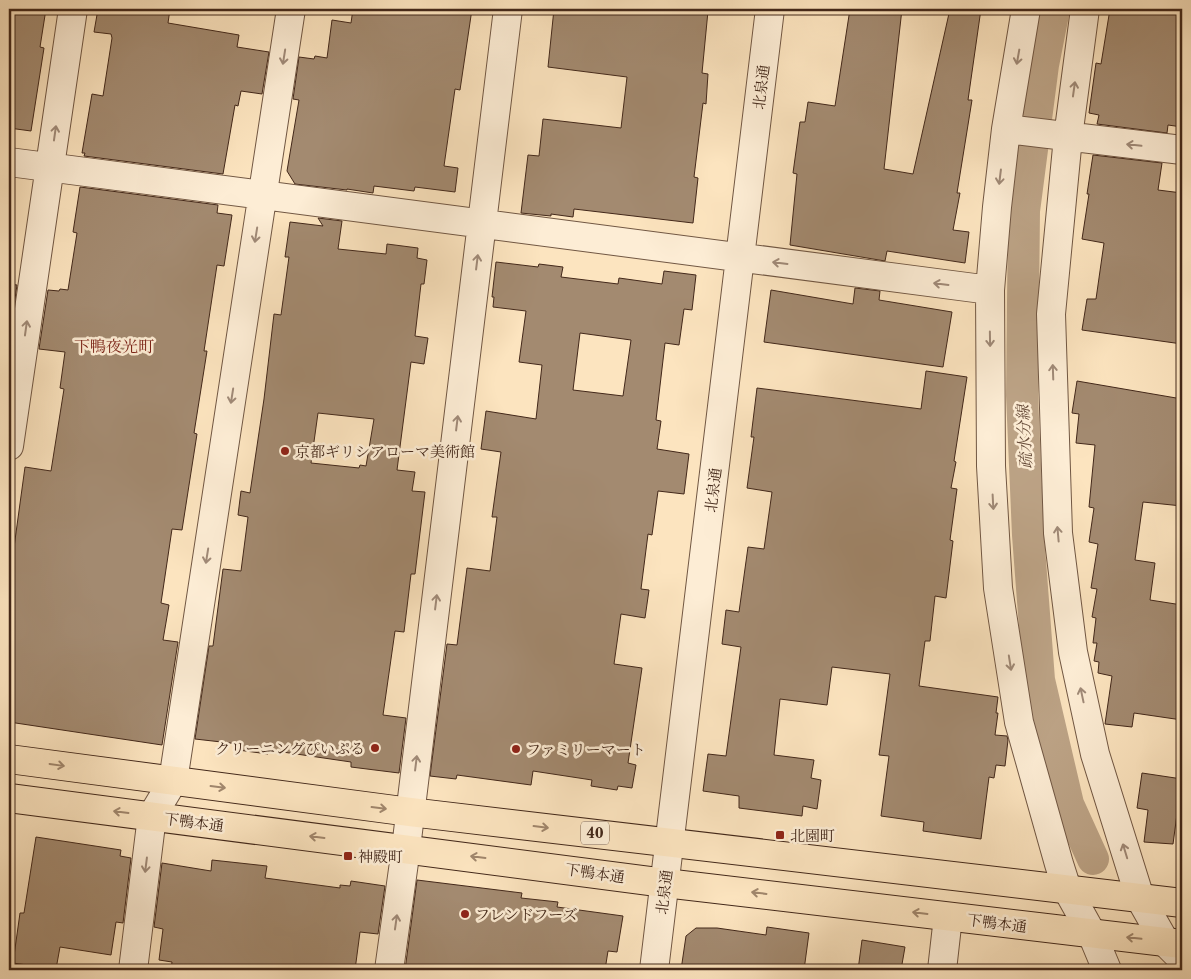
<svg xmlns="http://www.w3.org/2000/svg" width="1191" height="979" viewBox="0 0 1191 979" font-family="'Libre Caslon Text','Noto Serif JP',serif">
  <style>
    .lines { fill: none; stroke-linecap: round; stroke-linejoin: round }
    .canal { stroke: #bda487; stroke-width: 32 }
    .building { fill: #a38a70; stroke: #43281a; fill-rule: evenodd }
    .minor-casing { stroke: #715743; stroke-width: 30 }
    .major-casing { stroke: #43281a; stroke-width: 30 }
    .minor { stroke: #fdedd5; stroke-width: 28 }
    .major { stroke: #fce4bf; stroke-width: 28 }
    .oneway { stroke: #a08a78 }
    .oneway2 { stroke: #a0866c }
    .poi-dot { fill: #8f2418; stroke: #fdedd5; stroke-width: 2 }
    .labels { text-anchor: middle; dominant-baseline: central; stroke-width: 5; stroke-linejoin: round; paint-order: stroke }
    .shield { fill: #fdedd5; stroke: #7b6352; stroke-width: 1 }
    .shield-label { font-size: 14px; font-weight: bold; fill: #43281a }
    .street-label { font-size: 15px; fill: #43281a; stroke: #fdedd5 }
    .poi-label { font-size: 15px; fill: #43281a; stroke: #fdedd5; text-anchor: start }
    .neighbourhood-label { font-size: 16px; fill: #7a1f14; stroke: #fdedd5 }
    .water-label { font-size: 16px; font-style: italic; fill: #684d3b; stroke: #fdedd5 }
  </style>
  <rect width="100%" height="100%" fill="#fce4bf"/>
  <filter id="stains"><feTurbulence type="fractalNoise" baseFrequency=".004" numOctaves="4"/><feColorMatrix values="0 0 0 0 .2 0 0 0 0 .09 0 0 0 0 .02 0 0 0 .5 -.17"/></filter>
  <radialGradient id="worn" r=".72"><stop offset=".6" stop-color="#630" stop-opacity="0"/><stop offset="1" stop-color="#630" stop-opacity=".3"/></radialGradient>
  <g class="lines">
    <!-- canal -->
    <path class="canal" d="M 1054,9 L 1043,65 L 1024,211 L 1022,395 L 1028,535 L 1039,680 L 1068,804 L 1093,859"/>
  </g>
  <!-- building -->
  <path class="building" d="M 9,9 L 46,9 L 40,47 L 44,48 L 31,131 L 9,128 Z
    M 98,9 L 170,9 L 168,23 L 239,35 L 237,47 L 269,52 L 262,94 L 241,91 L 238,106 L 235,105 L 223,174 L 84,156 L 85,153 L 82,153 L 92,94 L 103,96 L 112,38 L 111,34 L 94,32 Z
    M 353,9 L 472,9 L 460,90 L 455,89 L 444,166 L 458,168 L 455,192 L 415,187 L 414,191 L 374,186 L 373,193 L 347,189 L 347,190 L 295,184 L 287,171 L 299,100 L 293,99 L 299,57 L 314,59 L 315,56 L 327,58 L 332,20 L 351,23 Z
    M 554,9 L 690,9 L 708,11 L 702,73 L 708,74 L 706,104 L 703,103 L 694,177 L 698,178 L 693,223 L 574,209 L 573,217 L 551,214 L 551,216 L 521,213 L 528,155 L 539,156 L 543,119 L 621,128 L 627,77 L 548,67 Z
    M 850,9 L 902,9 L 884,169 L 913,174 L 950,9 L 981,9 L 968,100 L 972,100 L 957,193 L 960,193 L 953,230 L 969,232 L 965,263 L 887,251 L 885,261 L 790,245 L 797,174 L 793,173 L 800,122 L 805,122 L 808,102 L 835,106 Z
    M 1110,9 L 1182,9 L 1182,127 L 1168,125 L 1167,133 L 1097,124 L 1099,115 L 1089,113 L 1096,63 L 1101,64 Z
    M 1093,155 L 1162,163 L 1158,190 L 1182,193 L 1182,344 L 1082,330 L 1087,299 L 1096,299 L 1104,243 L 1082,239 L 1089,194 L 1087,194 Z
    M 80,187 L 218,205 L 217,213 L 232,215 L 224,266 L 217,265 L 204,351 L 207,351 L 194,433 L 197,434 L 182,530 L 172,529 L 161,603 L 169,605 L 163,640 L 178,642 L 162,745 L 9,722 L 9,584 L 25,467 L 51,471 L 64,389 L 60,388 L 65,352 L 39,349 L 48,290 L 59,291 L 60,289 L 68,290 L 77,233 L 73,232 Z
    M 318,218 L 342,221 L 338,249 L 386,254 L 387,244 L 418,248 L 417,258 L 427,260 L 424,284 L 421,284 L 415,336 L 428,338 L 424,364 L 411,362 L 397,470 L 415,472 L 412,491 L 425,492 L 415,574 L 411,574 L 404,632 L 395,631 L 383,715 L 406,718 L 399,773 L 351,767 L 351,762 L 269,750 L 268,754 L 238,750 L 239,744 L 195,739 L 209,646 L 213,646 L 223,569 L 241,571 L 248,517 L 238,515 L 241,491 L 250,493 L 264,399 L 274,314 L 281,315 L 289,257 L 285,257 L 290,222 L 323,226 ZM 318,413 L 374,419 L 366,466 L 360,465 L 359,468 L 311,463 Z
    M 496,262 L 538,267 L 539,264 L 563,267 L 561,277 L 618,284 L 619,278 L 662,284 L 664,271 L 696,275 L 692,310 L 684,309 L 679,345 L 665,343 L 656,420 L 661,421 L 657,449 L 689,454 L 684,494 L 658,491 L 652,535 L 648,534 L 641,589 L 649,590 L 645,618 L 621,614 L 614,664 L 642,668 L 628,763 L 636,765 L 632,788 L 618,786 L 617,790 L 591,786 L 592,780 L 533,771 L 531,785 L 457,775 L 456,779 L 430,776 L 447,644 L 457,645 L 467,568 L 490,571 L 497,517 L 492,517 L 501,452 L 481,449 L 486,411 L 536,419 L 542,365 L 519,362 L 526,311 L 493,307 L 494,297 L 492,297 ZM 580,333 L 631,340 L 623,396 L 573,390 Z
    M 9,284 L 17,285 L 9,340 Z
    M 855,288 L 880,291 L 879,300 L 952,312 L 943,367 L 764,342 L 771,290 L 853,304 Z
    M 926,371 L 967,377 L 954,461 L 956,462 L 951,488 L 957,489 L 950,540 L 953,541 L 946,598 L 935,596 L 930,641 L 925,641 L 919,686 L 998,697 L 996,713 L 998,713 L 995,735 L 1007,736 L 1008,740 L 1005,766 L 996,765 L 994,778 L 989,777 L 981,839 L 923,831 L 924,822 L 881,816 L 889,756 L 879,755 L 890,674 L 832,667 L 827,705 L 780,699 L 774,755 L 814,760 L 811,778 L 821,780 L 817,809 L 803,806 L 802,816 L 739,808 L 739,796 L 703,791 L 708,754 L 726,756 L 741,647 L 722,644 L 726,610 L 739,612 L 748,547 L 764,549 L 772,492 L 747,488 L 754,437 L 751,437 L 757,388 L 921,409 Z
    M 1077,381 L 1182,399 L 1182,506 L 1143,502 L 1135,560 L 1155,563 L 1150,600 L 1182,605 L 1182,720 L 1134,713 L 1132,727 L 1105,724 L 1112,676 L 1098,673 L 1099,662 L 1094,661 L 1097,643 L 1093,643 L 1096,618 L 1092,617 L 1097,589 L 1091,588 L 1098,544 L 1089,542 L 1094,508 L 1089,507 L 1095,445 L 1076,443 L 1079,414 L 1072,413 Z
    M 1142,773 L 1182,779 L 1182,815 L 1177,814 L 1173,844 L 1144,842 L 1148,810 L 1137,808 Z
    M 36,837 L 121,850 L 120,856 L 131,858 L 123,923 L 116,922 L 111,955 L 60,947 L 56,969 L 13,963 L 20,913 L 24,913 Z
    M 212,860 L 267,866 L 265,878 L 340,888 L 340,885 L 350,886 L 351,881 L 385,886 L 378,934 L 360,932 L 355,970 L 171,970 L 172,962 L 159,960 L 163,929 L 154,927 L 162,863 L 211,871 Z
    M 417,880 L 522,893 L 521,898 L 558,902 L 557,907 L 623,916 L 617,952 L 608,951 L 605,970 L 405,970 Z
    M 767,927 L 809,933 L 804,970 L 681,970 L 686,936 L 696,928 L 717,928 L 766,935 Z
    M 862,940 L 905,947 L 901,970 L 858,970 Z"/>
  <g class="lines">
    <defs>
      <path id="minor" d="M 1026,9 L 1006,129 L 997,207 L 990,290 L 991,466 L 998,588 L 1019,722 L 1059,864 L 1067,889 L 1092,934 L 1107,970
        M 1085,9 L 1068,137 L 1051,314 L 1058,533 L 1073,652 L 1095,754 L 1140,898 L 1165,942 L 1182,959
        M 1006,129 L 1182,150
        M 9,162 L 990,290
        M 9,446 L 73,9
        M 133,970 L 152,816 L 173,781 L 291,9
        M 389,970 L 406,848 L 508,9
        M 654,970 L 770,9
        M 942,970 L 948,917"/>
      <path id="major" d="M 9,759 L 410,812 L 1182,903
        M 9,798 L 665,883 L 1182,944"/>
    </defs>
    <!-- minor casing -->
    <use href="#minor" class="minor-casing"/>
    <!-- major casing -->
    <use href="#major" class="major-casing"/>
    <!-- minor -->
    <use href="#minor" class="minor"/>
    <!-- major -->
    <use href="#major" class="major"/>
  </g>
  <!-- one-way arrows -->
  <defs><path id="oneway-shaft" d="M-6 0H5M1.5-3L5.5 0L1.5 3" fill="none" stroke-width="1.6" stroke-linecap="round" stroke-linejoin="round" transform="scale(1.25)"/></defs>
  <g class="oneway">
    <use href="#oneway-shaft" transform="translate(284 57) rotate(99)"/>
    <use href="#oneway-shaft" transform="translate(1018 57) rotate(100)"/>
    <use href="#oneway-shaft" transform="translate(1074 89) rotate(-82)"/>
    <use href="#oneway-shaft" transform="translate(55 133) rotate(-82)"/>
    <use href="#oneway-shaft" transform="translate(1134 145) rotate(-174)"/>
    <use href="#oneway-shaft" transform="translate(1000 177) rotate(97)"/>
    <use href="#oneway-shaft" transform="translate(256 235) rotate(99)"/>
    <use href="#oneway-shaft" transform="translate(477 262) rotate(-83)"/>
    <use href="#oneway-shaft" transform="translate(780 263) rotate(-173)"/>
    <use href="#oneway-shaft" transform="translate(941 284) rotate(-173)"/>
    <use href="#oneway-shaft" transform="translate(26 328) rotate(-82)"/>
    <use href="#oneway-shaft" transform="translate(990 339) rotate(89)"/>
    <use href="#oneway-shaft" transform="translate(1053 372) rotate(-92)"/>
    <use href="#oneway-shaft" transform="translate(232 396) rotate(99)"/>
    <use href="#oneway-shaft" transform="translate(457 423) rotate(-83)"/>
    <use href="#oneway-shaft" transform="translate(993 502) rotate(87)"/>
    <use href="#oneway-shaft" transform="translate(1058 534) rotate(-95)"/>
    <use href="#oneway-shaft" transform="translate(207 556) rotate(99)"/>
    <use href="#oneway-shaft" transform="translate(436 602) rotate(-83)"/>
    <use href="#oneway-shaft" transform="translate(1010 663) rotate(81)"/>
    <use href="#oneway-shaft" transform="translate(1082 695) rotate(-102)"/>
    <use href="#oneway-shaft" transform="translate(416 763) rotate(-83)"/>
    <use href="#oneway-shaft" transform="translate(1125 851) rotate(-107)"/>
    <use href="#oneway-shaft" transform="translate(146 865) rotate(97)"/>
    <use href="#oneway-shaft" transform="translate(396 922) rotate(-82)"/>
  </g>
  <g class="oneway2">
    <use href="#oneway-shaft" transform="translate(57 765) rotate(8)"/>
    <use href="#oneway-shaft" transform="translate(218 787) rotate(7)"/>
    <use href="#oneway-shaft" transform="translate(379 808) rotate(7)"/>
    <use href="#oneway-shaft" transform="translate(121 812) rotate(-173)"/>
    <use href="#oneway-shaft" transform="translate(541 827) rotate(7)"/>
    <use href="#oneway-shaft" transform="translate(317 837) rotate(-173)"/>
    <use href="#oneway-shaft" transform="translate(478 857) rotate(-173)"/>
    <use href="#oneway-shaft" transform="translate(759 893) rotate(-173)"/>
    <use href="#oneway-shaft" transform="translate(920 913) rotate(-173)"/>
    <use href="#oneway-shaft" transform="translate(1134 938) rotate(-174)"/>
  </g>
  <!-- markers -->
  <g class="poi-dot">
    <circle cx="285" cy="451" r="5"/>
    <circle cx="375" cy="748" r="5"/>
    <circle cx="516" cy="749" r="5"/>
    <rect x="775" y="830" width="10" height="10" rx="2.5"/>
    <rect x="343" y="851" width="10" height="10" rx="2.5"/>
    <circle cx="465" cy="914" r="5"/>
  </g>
  <g class="labels">
    <!-- shield labels -->
    <rect class="shield" x="581" y="821.5" width="28" height="23" rx="4"/>
    <g class="shield-label">
      <text x="595" y="833">40</text>
    </g>
    <!-- street labels -->
    <g class="street-label">
      <text transform="translate(761 87) rotate(-83)">北泉通</text>
      <text transform="translate(713 490) rotate(-83)">北泉通</text>
      <text transform="translate(194 822) rotate(7)">下鴨本通</text>
      <text transform="translate(595 873) rotate(8)">下鴨本通</text>
      <text transform="translate(664 892) rotate(-83)">北泉通</text>
      <text transform="translate(997 923) rotate(7)">下鴨本通</text>
    </g>
    <!-- poi labels -->
    <g class="poi-label">
      <text x="295" y="451">京都ギリシアローマ美術館</text>
      <text x="365" y="748" text-anchor="end">クリーニングぴいぷる</text>
      <text x="526" y="749">ファミリーマート</text>
      <text x="790" y="835">北園町</text>
      <text x="358" y="856">神殿町</text>
      <text x="475" y="914">フレンドフーズ</text>
    </g>
    <!-- neighbourhood labels -->
    <g class="neighbourhood-label">
      <text x="114" y="346">下鴨夜光町</text>
    </g>
    <!-- water labels -->
    <g class="water-label">
      <text transform="translate(1024 437) rotate(-93)">疏水分線</text>
    </g>
  </g>
  <!-- margin -->
  <rect width="1191" height="979" fill="none" stroke="#fce4bf" stroke-width="30"/>
  <rect x="10" y="10" width="1171" height="959" fill="none" stroke="#43281a" stroke-width="2.5"/>
  <rect x="15" y="15" width="1161" height="949" fill="none" stroke="#43281a"/>
  <rect width="100%" height="100%" filter="url(#stains)"/>
  <rect width="100%" height="100%" fill="url(#worn)"/>
</svg>
